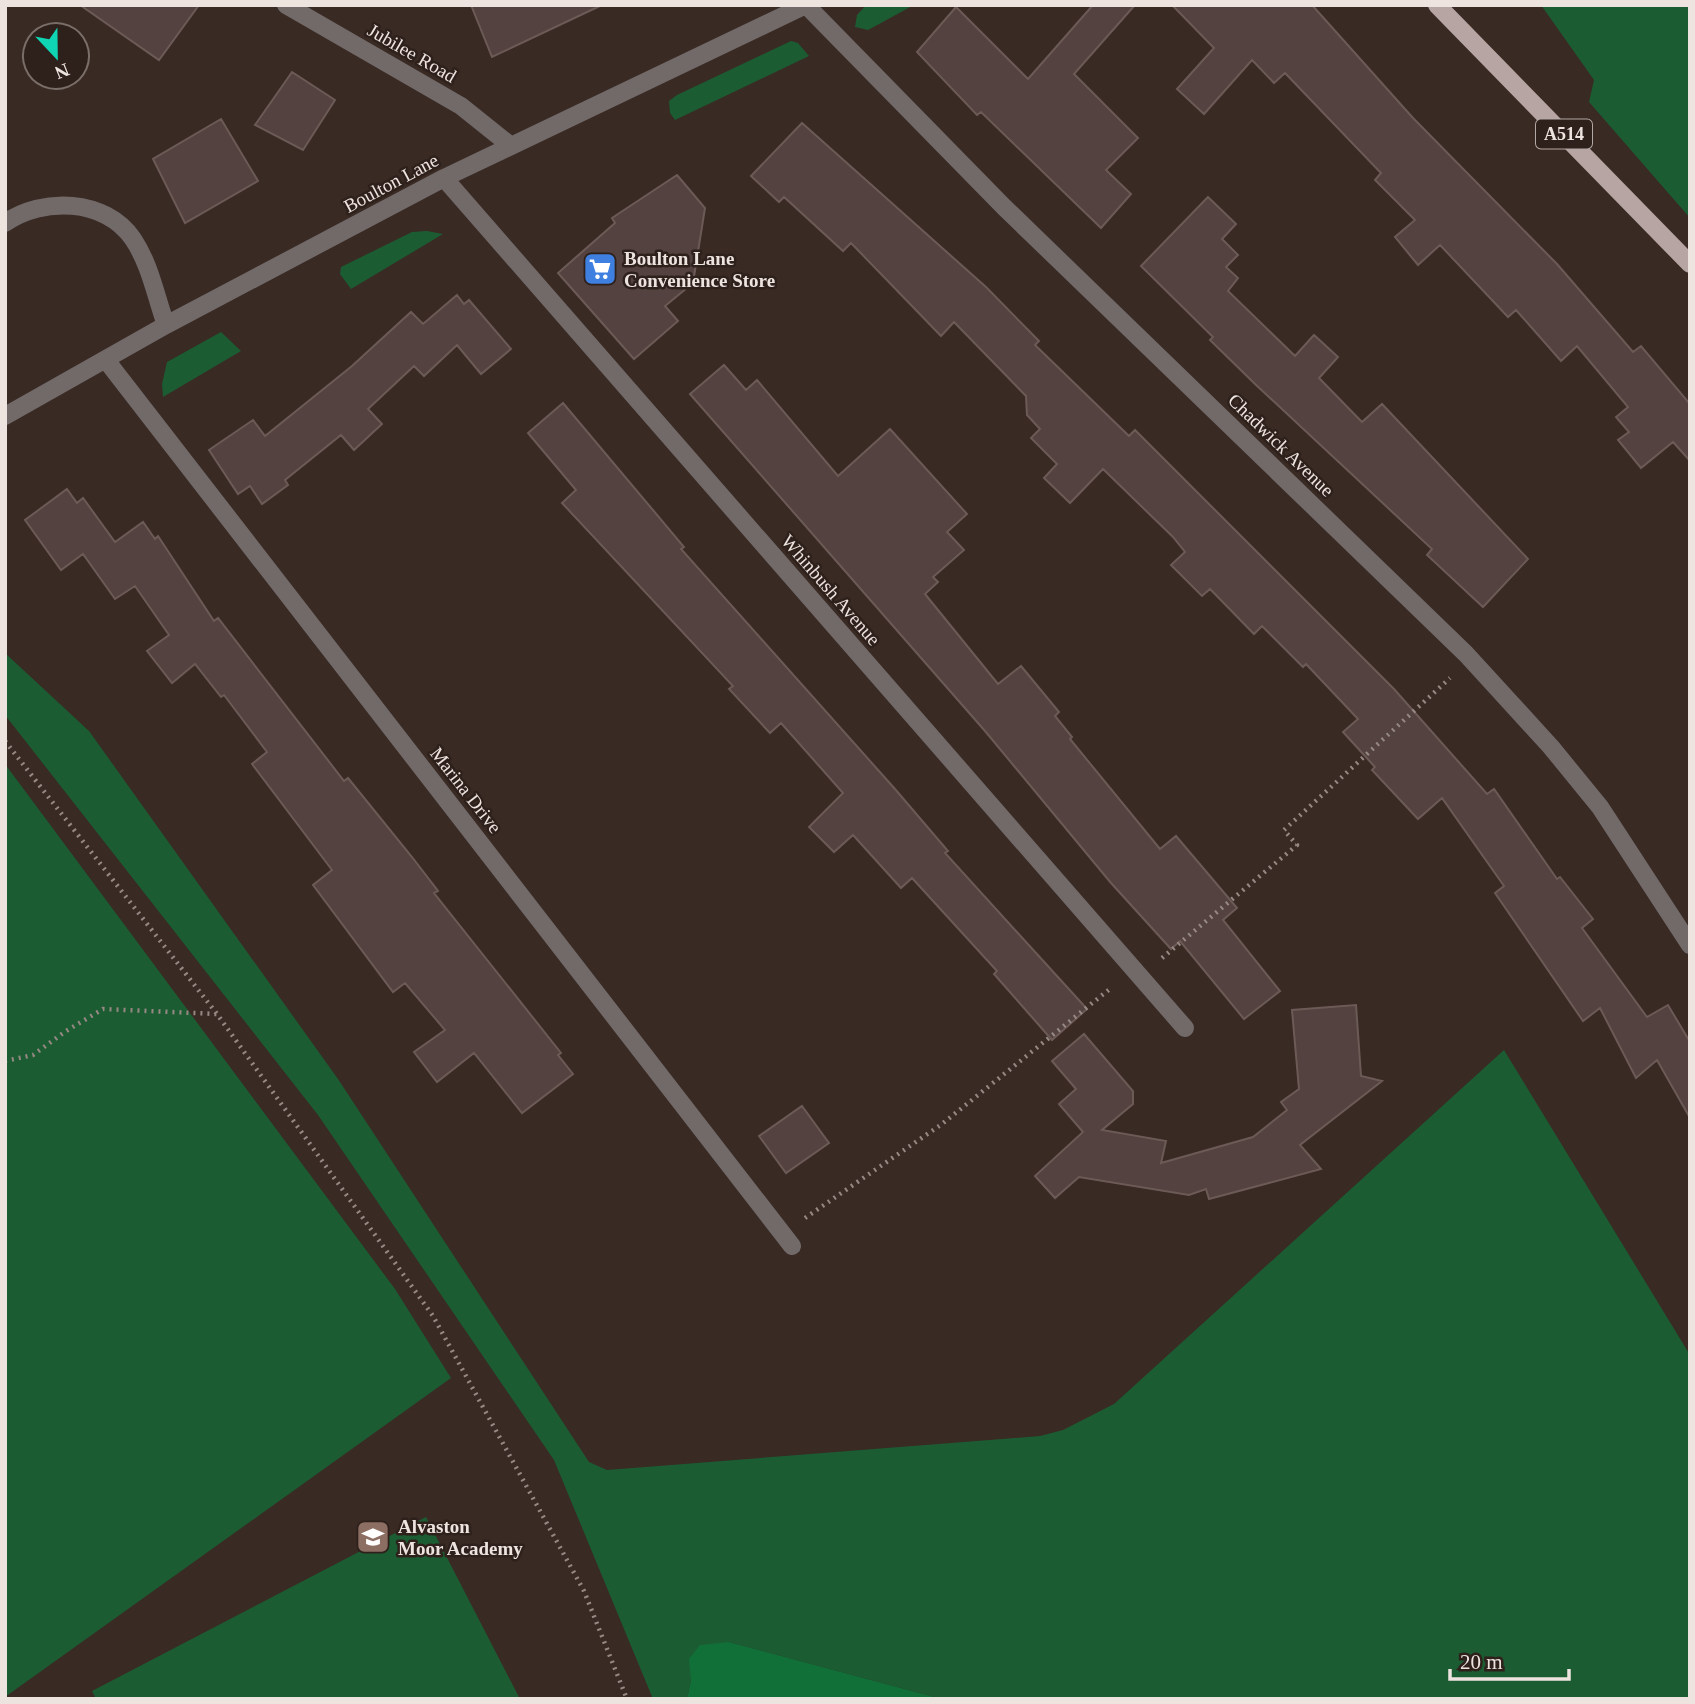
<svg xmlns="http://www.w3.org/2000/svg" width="1695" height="1704" viewBox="0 0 1695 1704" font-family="'Times New Roman',serif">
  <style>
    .green { fill: #1c5c32 }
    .forest { fill: #107038 }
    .building { fill: #53423f; stroke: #6c5a57; stroke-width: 2 }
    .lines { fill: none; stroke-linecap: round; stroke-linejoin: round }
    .path { stroke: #968984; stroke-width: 4.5; stroke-dasharray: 2 5; stroke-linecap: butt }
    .minor { stroke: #726a69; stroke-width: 18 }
    .major { stroke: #b6a5a3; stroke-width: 18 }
    .labels { text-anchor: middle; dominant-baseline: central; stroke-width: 5; stroke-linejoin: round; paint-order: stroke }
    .shield { fill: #2e201b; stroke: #b4a8a4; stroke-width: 2 }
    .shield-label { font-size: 18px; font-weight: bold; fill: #ede3df }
    .street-label { font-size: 19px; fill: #ede3df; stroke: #2e201b }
    .poi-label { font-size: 19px; font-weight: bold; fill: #ede3df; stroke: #2e201b; text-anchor: start }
  </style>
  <rect width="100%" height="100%" fill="#392a24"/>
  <!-- green -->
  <path class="green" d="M 866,5 L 914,5 L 868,30 L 855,27 L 857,15 Z
    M 1541,5 L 1690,5 L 1690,218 L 1589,102 L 1594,80 Z
    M 791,41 L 798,43 L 809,56 L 675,120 L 670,113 L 669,101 L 677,95 Z
    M 427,231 L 443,234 L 351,289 L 340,274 L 341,267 L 412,232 Z
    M 221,332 L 241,351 L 163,397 L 162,384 L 167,362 Z
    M 5,653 L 89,731 L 338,1079 L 589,1462 L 607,1470 L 1040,1436 L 1063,1430 L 1114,1404 L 1504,1050 L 1690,1355 L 1690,1699 L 942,1699 L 729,1642 L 691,1679 L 687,1699 L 653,1699 L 554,1460 L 318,1115 L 5,715 Z
    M 5,764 L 395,1289 L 451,1378 L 5,1697 Z
    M 426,1517 L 520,1699 L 96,1699 L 92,1691 Z"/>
  <!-- forest -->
  <path class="forest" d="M 729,1642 L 942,1699 L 687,1699 L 691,1679 L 689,1659 L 700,1645 Z"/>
  <!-- building -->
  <path class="building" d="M 80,5 L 199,5 L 159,60 Z
    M 471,5 L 602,5 L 492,57 Z
    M 1093,5 L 1135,5 L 1074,74 L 1138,138 L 1106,170 L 1131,194 L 1101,228 L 981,112 L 977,115 L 917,52 L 956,7 L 1028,79 Z
    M 1172,5 L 1312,5 L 1413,118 L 1557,264 L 1633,352 L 1641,346 L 1690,404 L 1690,461 L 1673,442 L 1641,468 L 1618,440 L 1629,432 L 1616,417 L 1628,407 L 1577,346 L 1561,361 L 1516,310 L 1508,317 L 1440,245 L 1418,265 L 1395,237 L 1415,220 L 1375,180 L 1381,173 L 1285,73 L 1274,83 L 1252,60 L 1204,114 L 1177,89 L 1214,48 Z
    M 292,72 L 335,100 L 303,150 L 255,125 Z
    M 221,119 L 258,181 L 185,223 L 153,159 Z
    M 802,123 L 986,287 L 1039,341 L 1035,345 L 1129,436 L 1135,430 L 1394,689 L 1487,794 L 1494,789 L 1557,879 L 1560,877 L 1593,919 L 1582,928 L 1647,1017 L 1668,1005 L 1690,1042 L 1690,1118 L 1657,1060 L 1636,1078 L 1600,1008 L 1583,1021 L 1495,893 L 1504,886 L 1442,798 L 1418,819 L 1372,770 L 1375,767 L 1343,732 L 1358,719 L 1306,664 L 1303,667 L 1262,626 L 1254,634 L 1210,589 L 1202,596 L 1171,565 L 1185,552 L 1173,537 L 1103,469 L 1070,503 L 1044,478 L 1057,464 L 1031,438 L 1040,429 L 1027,415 L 1026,396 L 954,322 L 941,336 L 851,243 L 843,251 L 784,197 L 779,202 L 751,176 Z
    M 677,175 L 705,208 L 693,283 L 665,306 L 678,321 L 634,359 L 558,273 L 615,223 L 612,218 Z
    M 1208,197 L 1236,224 L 1222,239 L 1238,255 L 1226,267 L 1238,278 L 1228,291 L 1295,356 L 1314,335 L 1338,357 L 1319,378 L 1362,422 L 1382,404 L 1528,559 L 1483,607 L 1427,555 L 1432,549 L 1255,384 L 1210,340 L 1213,337 L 1141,266 Z
    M 457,295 L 464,304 L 469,300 L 511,349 L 481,374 L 457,345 L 424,376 L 414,366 L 368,409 L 382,424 L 354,450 L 341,435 L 285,480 L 288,485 L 262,504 L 250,486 L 238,494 L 209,450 L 253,420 L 265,436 L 352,366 L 411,312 L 423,324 Z
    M 724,365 L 746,390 L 757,380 L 838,476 L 890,429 L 967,514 L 947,532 L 964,550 L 933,577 L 938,582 L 925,594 L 998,684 L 1021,666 L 1059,712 L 1055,716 L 1072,737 L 1070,739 L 1160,849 L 1176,836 L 1237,908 L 1223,920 L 1280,991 L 1244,1019 L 1180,941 L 1171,949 L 1111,883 L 985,731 L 690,394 Z
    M 563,403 L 684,547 L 681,549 L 895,789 L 948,851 L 945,853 L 1087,1009 L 1052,1040 L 994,974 L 997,971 L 912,878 L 901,888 L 853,835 L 834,852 L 809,827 L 843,793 L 781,723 L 770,733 L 729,689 L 733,686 L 562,503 L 576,490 L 528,433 Z
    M 67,489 L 77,503 L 83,498 L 115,542 L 143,522 L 155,539 L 158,536 L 214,621 L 218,618 L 344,781 L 348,778 L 412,857 L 438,891 L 434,893 L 561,1053 L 558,1055 L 573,1074 L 522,1113 L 474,1053 L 437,1082 L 414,1052 L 445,1030 L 405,983 L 393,992 L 313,885 L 332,870 L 252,764 L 267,752 L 224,695 L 221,697 L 195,664 L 172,683 L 147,651 L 169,635 L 135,586 L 115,599 L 83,554 L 61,570 L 25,520 Z
    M 1356,1005 L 1361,1076 L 1382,1081 L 1300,1145 L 1321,1169 L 1209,1199 L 1206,1189 L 1189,1195 L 1079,1177 L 1055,1198 L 1035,1176 L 1083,1132 L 1059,1104 L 1076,1089 L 1052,1061 L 1084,1034 L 1133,1091 L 1133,1104 L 1102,1130 L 1166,1141 L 1161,1163 L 1253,1137 L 1287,1110 L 1281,1102 L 1299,1089 L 1292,1010 Z
    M 802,1106 L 829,1143 L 786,1173 L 759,1136 Z"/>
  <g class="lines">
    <!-- path -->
    <path class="path" d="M 5,741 L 217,1014 L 433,1316 L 584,1591 L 627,1699
      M 1162,958 L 1297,845 L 1284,830 L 1450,678
      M 5,1061 L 33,1055 L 66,1031 L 103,1009 L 217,1014
      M 805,1218 L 942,1124 L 1111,988"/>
    <!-- minor -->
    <path class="minor" d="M 286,5 L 461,106 L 511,146
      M 806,5 L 1004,207 L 1466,654 L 1551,747 L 1600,807 L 1690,945
      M 444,178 L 1185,1028
      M 5,223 C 42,197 105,198 133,239 C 150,264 156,297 166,325
      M 106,360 L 792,1246
      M 5,416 L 166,325 L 444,178 L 806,5"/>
    <!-- major -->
    <path class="major" d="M 1437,5 L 1690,264"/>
  </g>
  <!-- icons -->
  <defs>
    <symbol id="supermarket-square" viewBox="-11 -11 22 22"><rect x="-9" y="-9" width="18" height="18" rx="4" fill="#3f7fe0" stroke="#2e201b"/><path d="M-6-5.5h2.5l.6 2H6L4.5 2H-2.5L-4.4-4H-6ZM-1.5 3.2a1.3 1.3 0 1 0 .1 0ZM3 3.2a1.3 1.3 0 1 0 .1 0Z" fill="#fff"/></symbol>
    <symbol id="school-square" viewBox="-11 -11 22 22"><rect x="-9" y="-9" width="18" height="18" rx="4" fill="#8d6e63" stroke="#2e201b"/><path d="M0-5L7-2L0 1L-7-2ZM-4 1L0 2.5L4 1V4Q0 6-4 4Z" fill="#fff"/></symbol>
  </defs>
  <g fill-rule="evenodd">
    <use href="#supermarket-square" x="581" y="250" width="38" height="38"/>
    <use href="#school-square" x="354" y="1518" width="38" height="38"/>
  </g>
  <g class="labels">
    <!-- shield labels -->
    <rect class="shield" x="1536" y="119.5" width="56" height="29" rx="5"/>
    <g class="shield-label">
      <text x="1564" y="134">A514</text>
    </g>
    <!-- street labels -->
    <g class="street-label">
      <text transform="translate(412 53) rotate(30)">Jubilee Road</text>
      <text transform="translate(391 183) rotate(-28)">Boulton Lane</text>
      <text transform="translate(1281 445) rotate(44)">Chadwick Avenue</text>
      <text transform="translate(831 590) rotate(49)">Whinbush Avenue</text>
      <text transform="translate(466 790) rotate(52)">Marina Drive</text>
    </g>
    <!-- poi labels -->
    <g class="poi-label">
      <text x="624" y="258">Boulton Lane<tspan x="624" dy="22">Convenience Store</tspan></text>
      <text x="398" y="1526">Alvaston<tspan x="398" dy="22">Moor Academy</tspan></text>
    </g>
  </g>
  <!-- border -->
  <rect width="1695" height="1704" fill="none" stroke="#ede3df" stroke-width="14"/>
  <!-- north arrow -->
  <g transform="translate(56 56) rotate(158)"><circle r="33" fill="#2e201b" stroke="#7a6e69" stroke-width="2"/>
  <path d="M0-5L12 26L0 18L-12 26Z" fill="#0fd5b4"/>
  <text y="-10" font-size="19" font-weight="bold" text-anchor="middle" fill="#ede3df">N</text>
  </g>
  <!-- scale -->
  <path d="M1450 1669v10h119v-10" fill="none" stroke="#ede3df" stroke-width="3.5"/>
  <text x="1460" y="1669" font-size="21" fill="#ede3df" stroke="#2e201b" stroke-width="5" paint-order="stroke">20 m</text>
</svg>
